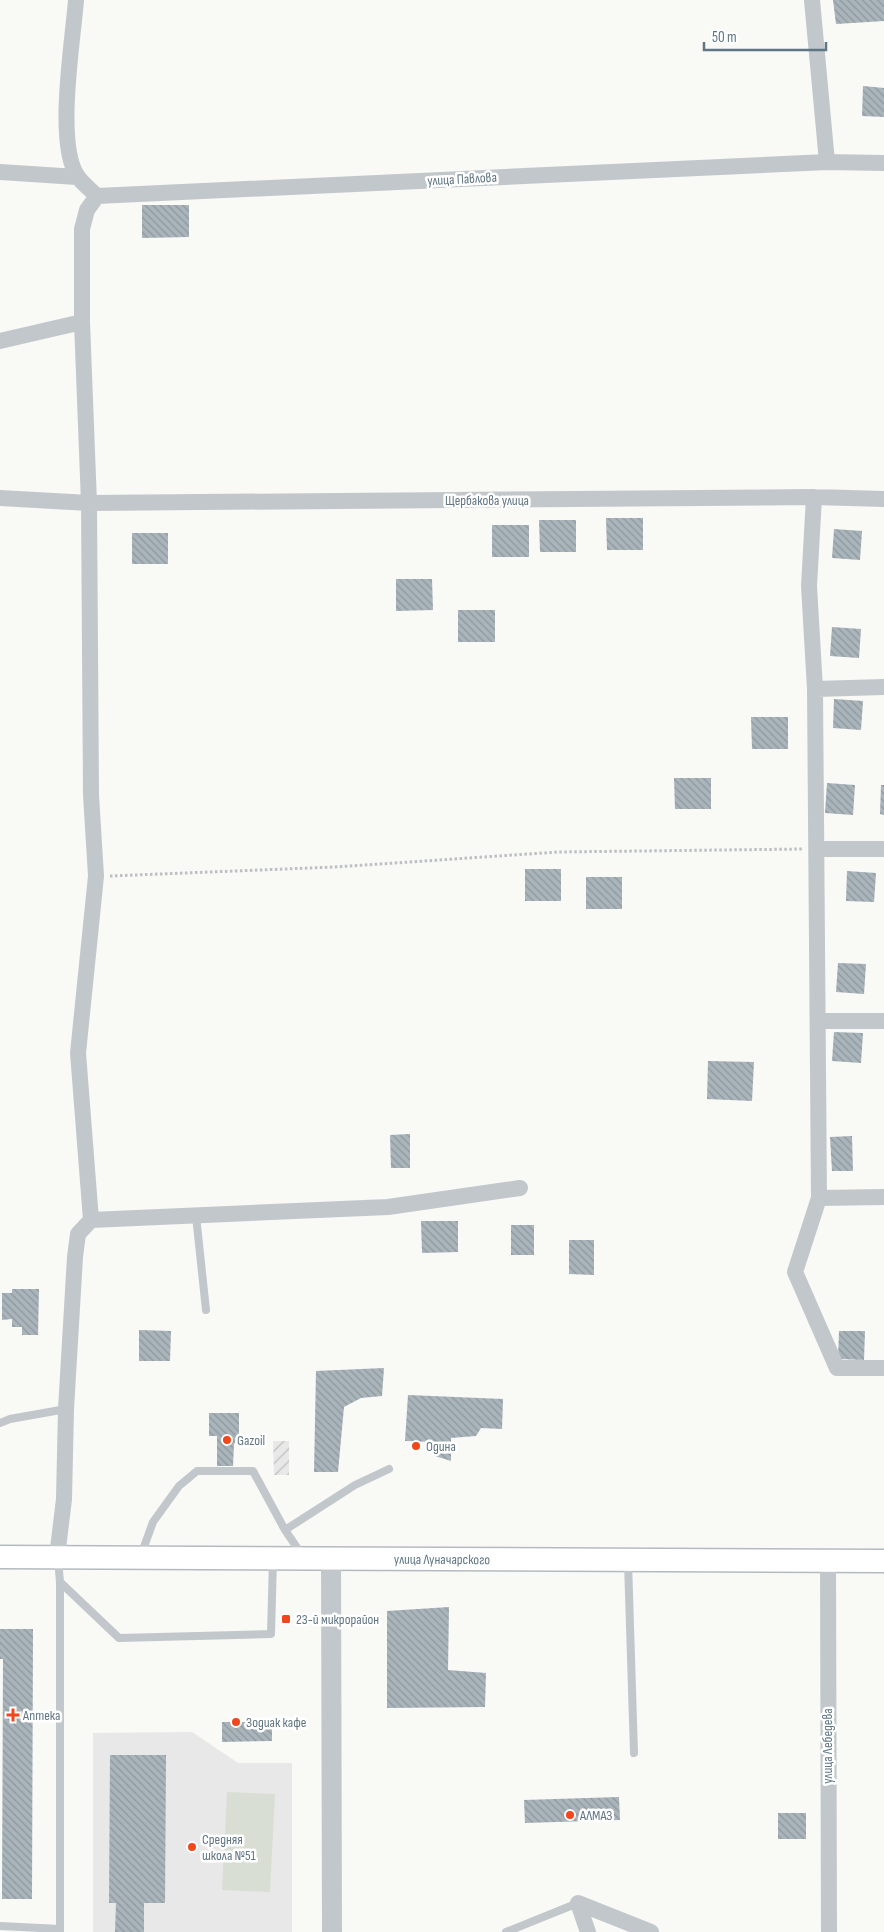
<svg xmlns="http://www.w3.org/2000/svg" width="884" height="1932" viewBox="0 0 884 1932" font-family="'Sofia Sans Condensed',sans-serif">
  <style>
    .built { fill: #e7e8e7 }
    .industrial { fill: url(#industrial-furrows) }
    .garden { fill: #d9ded5 }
    .building { fill: url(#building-back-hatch) }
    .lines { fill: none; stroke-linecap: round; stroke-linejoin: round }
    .secondary-casing { stroke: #b4bbc0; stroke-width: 25 }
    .path { stroke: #bcc0c3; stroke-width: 3; stroke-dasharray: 2.5 2.5; stroke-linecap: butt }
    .service { stroke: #c2c7cb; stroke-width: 8 }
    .minor { stroke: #c2c7cb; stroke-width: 16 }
    .tertiary { stroke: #c2c7cb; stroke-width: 20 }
    .secondary { stroke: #fff; stroke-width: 22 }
    .poi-dot { fill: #f2461d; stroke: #fff; stroke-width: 2 }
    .labels { text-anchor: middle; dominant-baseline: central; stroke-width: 5; stroke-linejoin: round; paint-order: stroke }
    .street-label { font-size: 14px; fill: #617684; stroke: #fff }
    .poi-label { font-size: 14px; fill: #617684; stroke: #fff; text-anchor: start }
  </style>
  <defs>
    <pattern id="industrial-furrows" width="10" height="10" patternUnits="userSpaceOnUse" patternTransform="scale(1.25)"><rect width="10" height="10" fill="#e7e8e7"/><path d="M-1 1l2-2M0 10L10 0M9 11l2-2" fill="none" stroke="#bfc1c1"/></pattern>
    <pattern id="building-back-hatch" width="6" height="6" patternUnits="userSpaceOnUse" patternTransform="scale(1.25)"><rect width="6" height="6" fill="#aab4bb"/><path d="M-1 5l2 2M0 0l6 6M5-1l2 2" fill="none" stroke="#8e979e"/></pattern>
  </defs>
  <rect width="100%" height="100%" fill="#f9f9f6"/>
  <!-- built -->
  <path class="built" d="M 192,1732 L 238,1763 L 292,1763 L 292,1932 L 93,1932 L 93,1733 Z"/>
  <!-- industrial -->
  <path class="industrial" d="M 273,1441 L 289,1441 L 289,1475 L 274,1475 Z"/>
  <!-- garden -->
  <path class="garden" d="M 227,1792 L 275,1794 L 270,1892 L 222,1890 Z"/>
  <!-- building -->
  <path class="building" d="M 833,0 L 884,0 L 884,21 L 836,24 Z
    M 863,86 L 884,88 L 884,117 L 862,116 Z
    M 142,205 L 189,205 L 189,237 L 142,238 Z
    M 606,518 L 643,518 L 643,550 L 607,550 Z
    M 539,520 L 576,520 L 576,552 L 540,552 Z
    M 492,525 L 529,525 L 529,557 L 492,557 Z
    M 834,529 L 862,531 L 860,560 L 832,558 Z
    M 132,533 L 168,533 L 168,564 L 132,564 Z
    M 396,579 L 432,579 L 433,610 L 396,611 Z
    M 458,610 L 495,610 L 495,642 L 458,642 Z
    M 832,627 L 861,629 L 859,658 L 830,656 Z
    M 834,699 L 863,701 L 861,730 L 833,728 Z
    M 751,717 L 788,717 L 788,749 L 752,749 Z
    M 674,778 L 711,778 L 711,809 L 675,809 Z
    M 827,783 L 855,785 L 853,815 L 825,813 Z
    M 881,785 L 884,785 L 884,815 L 880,814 Z
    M 525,869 L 561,869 L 561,901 L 525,901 Z
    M 847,871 L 876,873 L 874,902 L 846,901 Z
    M 586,877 L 622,877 L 622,909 L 586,909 Z
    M 838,963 L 866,964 L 864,994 L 836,992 Z
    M 834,1032 L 863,1033 L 861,1063 L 832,1061 Z
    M 708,1061 L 754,1062 L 752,1101 L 707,1099 Z
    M 410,1134 L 410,1168 L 391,1168 L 390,1135 Z
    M 852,1136 L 853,1171 L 832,1171 L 830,1137 Z
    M 421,1221 L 458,1221 L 458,1252 L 422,1253 Z
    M 511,1225 L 534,1225 L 534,1255 L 511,1255 Z
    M 569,1240 L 594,1240 L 594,1275 L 569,1274 Z
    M 12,1289 L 39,1289 L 38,1335 L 22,1335 L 22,1327 L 12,1327 L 12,1319 L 2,1320 L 2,1293 L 12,1293 Z
    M 139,1330 L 171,1331 L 170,1361 L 139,1361 Z
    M 839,1331 L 865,1331 L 864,1360 L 838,1359 Z
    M 384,1368 L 382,1396 L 361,1398 L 344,1407 L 338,1472 L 314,1472 L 316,1371 Z
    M 408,1395 L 503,1399 L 502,1429 L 481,1428 L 476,1436 L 451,1438 L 451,1461 L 435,1456 L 435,1442 L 405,1441 Z
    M 209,1413 L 239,1413 L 239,1436 L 234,1444 L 233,1466 L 217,1466 L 217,1436 L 209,1436 Z
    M 449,1607 L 448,1670 L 486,1673 L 485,1707 L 387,1708 L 387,1611 Z
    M 0,1629 L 33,1629 L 32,1899 L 2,1899 L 3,1659 L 0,1659 Z
    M 222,1722 L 272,1722 L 272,1741 L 222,1742 Z
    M 110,1755 L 166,1755 L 165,1903 L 144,1903 L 144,1932 L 115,1932 L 116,1903 L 109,1903 Z
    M 619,1797 L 620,1820 L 525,1823 L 524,1800 Z
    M 778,1813 L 806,1813 L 806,1839 L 778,1839 Z"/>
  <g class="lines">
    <defs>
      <g id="secondary">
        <path id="s1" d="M 0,1557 L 884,1561"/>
      </g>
    </defs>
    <!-- secondary casing -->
    <use href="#secondary" class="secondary-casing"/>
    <!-- path -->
    <path class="path" d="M 110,876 L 335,867 L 558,852 L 803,849"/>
    <!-- service -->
    <path class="service" d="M 196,1216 L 206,1310
      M 0,1423 L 10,1419 L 66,1409
      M 285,1530 L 355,1485 L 389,1469
      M 141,1555 L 153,1522 L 179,1486 L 197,1471 L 253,1471 L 285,1530 L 302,1555
      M 58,1559 L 60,1582 L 60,1932
      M 628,1562 L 634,1753
      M 60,1582 L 119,1638 L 271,1634 L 273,1559
      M 0,1926 L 60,1929
      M 506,1932 L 578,1903"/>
    <!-- minor -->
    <path class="minor" d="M 76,0 C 73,41 55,145 78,177 C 83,184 91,190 97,196 L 87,210 L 82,229 L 82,322 L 89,503 L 91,795 L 96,876 L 78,1053 L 91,1220
      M 812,0 L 827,162
      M 0,172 L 77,177
      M 97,196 L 827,162 L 884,163
      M 0,341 L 82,322
      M 814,497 L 809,586 L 815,689 L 819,1198 L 795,1272 L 837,1368 L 884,1368
      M 0,498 L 89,503 L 814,497 L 884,499
      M 815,689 L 884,687
      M 817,849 L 884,849
      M 819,1021 L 884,1021
      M 819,1198 L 884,1197
      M 57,1557 L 64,1499 L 66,1409 L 75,1257 L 78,1234 L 91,1220 L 388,1207 L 520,1188
      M 828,1561 L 829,1932
      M 588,1932 L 578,1903 L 651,1932"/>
    <!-- tertiary -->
    <path class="tertiary" d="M 331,1559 L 332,1932"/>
    <!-- secondary -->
    <use href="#secondary" class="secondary"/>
  </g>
  <!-- markers -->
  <g class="poi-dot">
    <circle cx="227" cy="1440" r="5"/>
    <circle cx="416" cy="1446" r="5"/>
    <rect x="281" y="1614" width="10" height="10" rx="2.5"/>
    <path d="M10.5 1707.5h5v5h5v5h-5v5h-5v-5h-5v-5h5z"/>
    <circle cx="236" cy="1722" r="5"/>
    <circle cx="570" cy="1815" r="5"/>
    <circle cx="192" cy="1847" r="5"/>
  </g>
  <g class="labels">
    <!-- street labels -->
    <g class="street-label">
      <text transform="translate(462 179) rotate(-3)">улица Павлова</text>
      <text x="487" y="500">Щербакова улица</text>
      <text stroke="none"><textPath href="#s1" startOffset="442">улица Луначарского</textPath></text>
      <text transform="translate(827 1746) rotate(-90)">улица Лебедева</text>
    </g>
    <!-- poi labels -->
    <g class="poi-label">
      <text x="237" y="1440">Gazoil</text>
      <text x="426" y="1446">Одина</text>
      <text x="296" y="1619">23-й микрорайон</text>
      <text x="23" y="1715">Аптека</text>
      <text x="246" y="1722">Зодиак кафе</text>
      <text x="580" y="1815">АЛМАЗ</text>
      <text x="202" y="1839">Средняя<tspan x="202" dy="16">школа №51</tspan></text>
    </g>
  </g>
  <!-- scale -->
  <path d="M704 42v8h122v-8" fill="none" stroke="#617684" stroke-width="2.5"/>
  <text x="712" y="42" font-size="15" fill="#617684" stroke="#ffffff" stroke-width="4" paint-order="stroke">50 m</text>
</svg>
